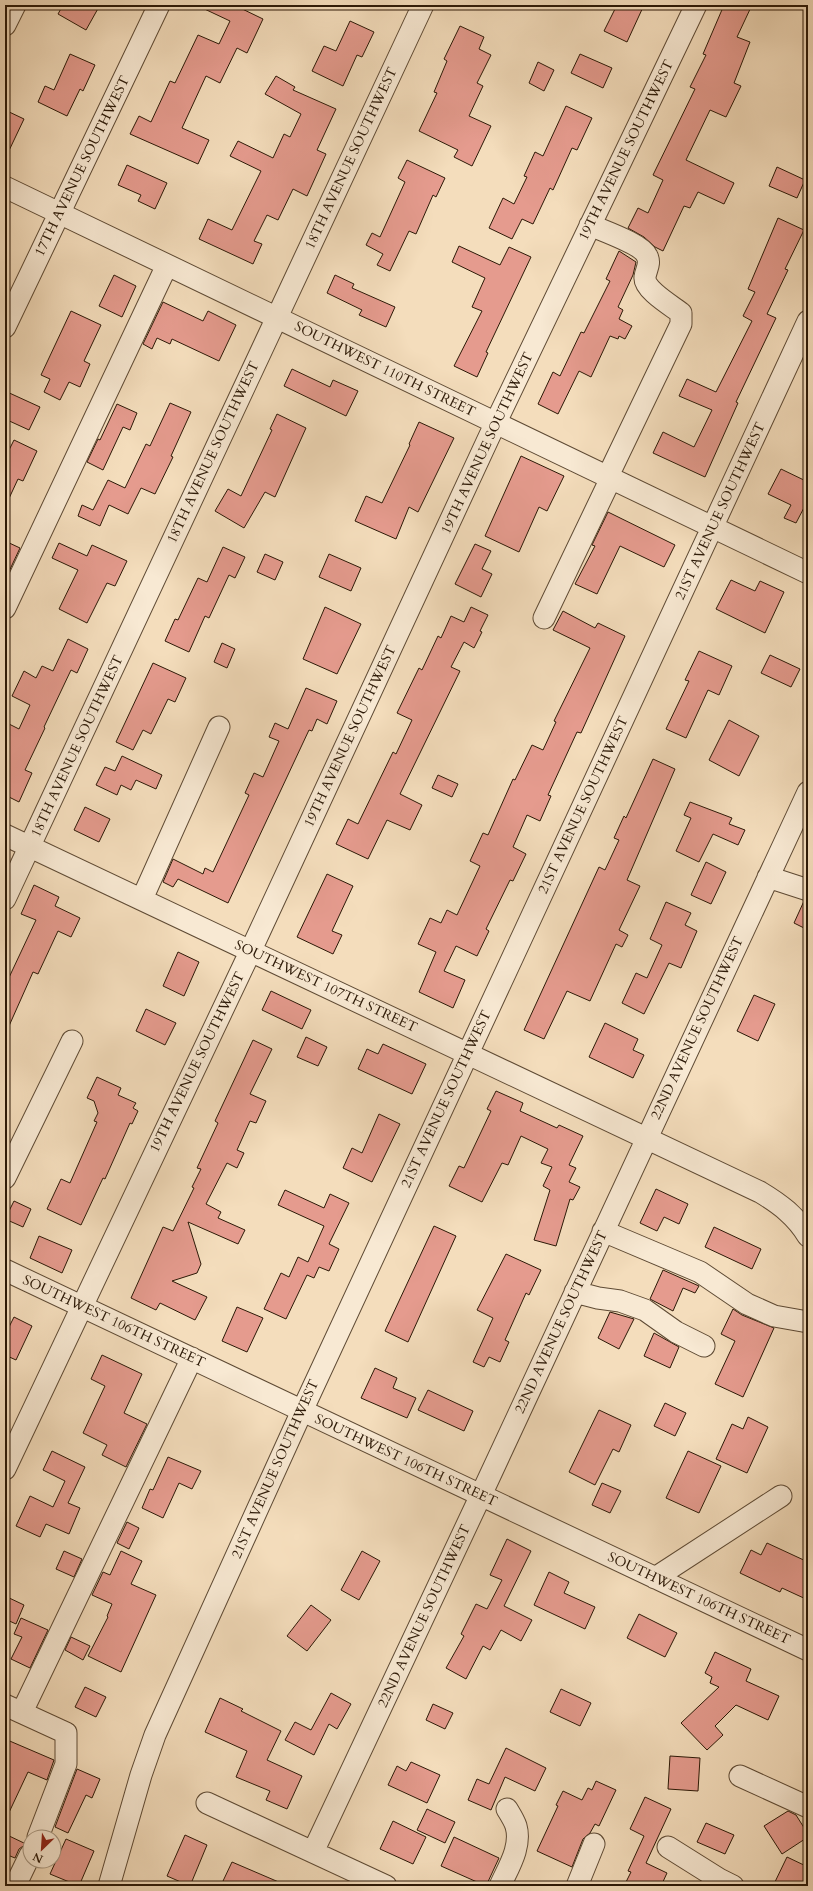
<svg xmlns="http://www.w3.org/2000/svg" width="813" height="1891" viewBox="0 0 813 1891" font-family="Cardo,serif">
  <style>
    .building { fill: #e59b8e; stroke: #2c1907 }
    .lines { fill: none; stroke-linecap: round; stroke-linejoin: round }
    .minor-casing { stroke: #5e4a34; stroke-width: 23 }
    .minor { stroke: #f8e9d3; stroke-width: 21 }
    .labels { text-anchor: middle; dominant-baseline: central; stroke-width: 3; stroke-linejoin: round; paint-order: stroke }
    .street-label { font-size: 14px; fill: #2c1907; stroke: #f8e9d3 }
  </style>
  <rect width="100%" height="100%" fill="#f4ddbc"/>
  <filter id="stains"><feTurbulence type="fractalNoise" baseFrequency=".005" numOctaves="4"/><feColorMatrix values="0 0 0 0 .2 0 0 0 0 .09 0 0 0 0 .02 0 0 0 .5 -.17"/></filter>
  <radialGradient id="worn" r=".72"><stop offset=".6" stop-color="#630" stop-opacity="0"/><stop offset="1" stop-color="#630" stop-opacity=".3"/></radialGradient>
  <!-- building -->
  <path class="building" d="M 63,5 L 100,5 L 86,30 L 58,14 Z
    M 196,5 L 234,5 L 263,19 L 247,53 L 237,48 L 220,83 L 206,76 L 182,128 L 209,140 L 198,164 L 130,134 L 139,116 L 151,122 L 170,81 L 175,83 L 198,35 L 219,44 L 230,21 Z
    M 617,5 L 644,5 L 627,42 L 604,31 Z
    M 724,5 L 752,5 L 737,37 L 750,42 L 734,83 L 741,86 L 726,117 L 710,110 L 686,160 L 734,183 L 724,204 L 698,192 L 690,208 L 684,206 L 663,251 L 655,247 L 644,237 L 628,228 L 638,208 L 648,213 L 663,180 L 653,175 L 695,89 L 690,87 L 706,55 L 703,54 Z
    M 350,21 L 374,32 L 362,57 L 357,55 L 343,86 L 312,71 L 324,46 L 336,51 Z
    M 460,26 L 484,37 L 479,49 L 491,55 L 477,83 L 483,86 L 469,116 L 491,126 L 472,166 L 454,157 L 458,150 L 419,131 L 437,93 L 434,92 L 447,61 L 444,59 Z
    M 70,54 L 95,65 L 83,91 L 80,89 L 67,116 L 38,102 L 45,86 L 54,90 Z
    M 580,54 L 612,68 L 603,88 L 571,73 Z
    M 538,62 L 554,70 L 544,91 L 529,83 Z
    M 276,76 L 295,87 L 293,90 L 336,109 L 317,150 L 326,154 L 307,196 L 293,189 L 278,220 L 267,215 L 254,241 L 262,244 L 253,264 L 199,239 L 208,219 L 232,230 L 261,171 L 230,156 L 238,141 L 273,158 L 284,134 L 290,137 L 301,114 L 265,94 Z
    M 566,106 L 592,118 L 577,150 L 572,148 L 553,190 L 550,188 L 533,224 L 522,219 L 512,239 L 489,228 L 503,198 L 514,204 L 527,177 L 524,176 L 535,152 L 543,156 Z
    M 5,110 L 24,119 L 5,159 Z
    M 407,160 L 445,178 L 436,197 L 433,195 L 416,234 L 409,231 L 390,271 L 377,265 L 383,254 L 366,245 L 372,233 L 380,237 L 405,182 L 398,178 Z
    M 127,165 L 167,183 L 155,209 L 138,201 L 141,195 L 118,185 Z
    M 777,167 L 805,180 L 797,198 L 769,186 Z
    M 778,218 L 804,230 L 785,269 L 788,270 L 767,314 L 776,318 L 736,402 L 738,403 L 705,477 L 653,453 L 663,432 L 694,447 L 712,410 L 679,396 L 687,379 L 716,392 L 752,321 L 743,316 L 755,292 L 748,289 Z
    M 459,246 L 500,265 L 509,247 L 531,257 L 486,352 L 488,353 L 477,377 L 454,366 L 482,311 L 472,307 L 485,278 L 452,262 Z
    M 619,251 L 636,262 L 633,275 L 618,307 L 623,310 L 619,319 L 632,326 L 625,339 L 619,336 L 618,339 L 610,336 L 591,377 L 579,371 L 558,414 L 538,404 L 553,372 L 560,376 L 581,332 L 584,333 L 610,281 L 606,279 Z
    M 114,275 L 136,286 L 122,317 L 99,306 Z
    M 335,275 L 354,284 L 352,288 L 395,307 L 386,327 L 359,315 L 362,310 L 327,293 Z
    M 163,302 L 203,321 L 208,311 L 236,325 L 219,361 L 172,339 L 170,344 L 157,338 L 152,349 L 143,344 Z
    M 71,311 L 101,325 L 84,361 L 90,364 L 80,387 L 69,382 L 60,400 L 44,392 L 50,379 L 41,375 Z
    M 292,369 L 330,387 L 333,380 L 358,391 L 346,416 L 284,386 Z
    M 5,391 L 40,407 L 29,430 L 5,419 Z
    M 170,403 L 191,412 L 171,456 L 173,457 L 155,494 L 141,488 L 128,514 L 109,505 L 100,526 L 78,516 L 82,505 L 93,510 L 108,480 L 125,488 L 146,444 L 150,446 Z
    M 117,404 L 137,413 L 130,430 L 123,427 L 103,470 L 87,462 L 98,439 L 100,440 Z
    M 277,414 L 306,428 L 275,497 L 265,492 L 244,528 L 215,511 L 228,489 L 241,496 L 272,430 L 270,429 Z
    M 419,422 L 454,438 L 418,512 L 409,507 L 396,539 L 355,521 L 366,496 L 382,503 L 410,445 L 409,444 Z
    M 14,440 L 37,451 L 23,481 L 18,479 L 5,507 L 5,458 Z
    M 521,456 L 564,476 L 547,511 L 539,507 L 519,552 L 485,536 Z
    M 781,469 L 808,482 L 808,500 L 796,523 L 784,518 L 791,505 L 768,494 Z
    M 608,512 L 675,545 L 664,567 L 620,546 L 597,594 L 575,584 L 595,546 L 592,545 Z
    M 5,541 L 20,548 L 5,580 Z
    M 59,543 L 87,556 L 92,545 L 127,561 L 115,586 L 107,583 L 87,623 L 59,609 L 78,570 L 52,558 Z
    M 475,544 L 491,551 L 482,569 L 492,574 L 481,597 L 455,584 Z
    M 223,547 L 245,557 L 235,578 L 229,575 L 209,618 L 205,616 L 189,652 L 165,641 L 175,619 L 178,620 L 198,578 L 207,582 Z
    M 265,554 L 283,562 L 275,580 L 257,572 Z
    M 329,554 L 361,568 L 351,591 L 319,577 Z
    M 731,580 L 755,591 L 760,581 L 784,592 L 765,633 L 716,609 Z
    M 325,607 L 361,624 L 337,674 L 303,659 Z
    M 471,607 L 488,615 L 480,631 L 482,632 L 474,648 L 464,642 L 451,667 L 460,671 L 400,794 L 422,805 L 410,830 L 387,820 L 368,859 L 336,844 L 348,819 L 358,824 L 393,752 L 396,754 L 412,720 L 397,713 L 419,668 L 422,670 L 438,636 L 441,638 L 451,616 L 464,622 Z
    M 563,611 L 595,628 L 598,623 L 625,636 L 581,733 L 577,732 L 548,795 L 551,796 L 540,821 L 527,815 L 513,847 L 526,854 L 513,881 L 510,880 L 486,929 L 489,931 L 477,956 L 456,946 L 444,971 L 465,980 L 453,1008 L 419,992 L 436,952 L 418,944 L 430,918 L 441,923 L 447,910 L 457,915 L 480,866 L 470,861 L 483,833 L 488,835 L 513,779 L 515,780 L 532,745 L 543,750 L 556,722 L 554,721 L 590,648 L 553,630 Z
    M 68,639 L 88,649 L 77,673 L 71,670 L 44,727 L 45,728 L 25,770 L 32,773 L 19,802 L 5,795 L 5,722 L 19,729 L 30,705 L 12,696 L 24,671 L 36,678 L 42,666 L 53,671 Z
    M 222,643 L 235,649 L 227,668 L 214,662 Z
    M 699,651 L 732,666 L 719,695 L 708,690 L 686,738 L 666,729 L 689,681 L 685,680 Z
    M 770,655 L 800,669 L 791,687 L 761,673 Z
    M 153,663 L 186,678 L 175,702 L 168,699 L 151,734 L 143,730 L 133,750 L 116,742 Z
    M 306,688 L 337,701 L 327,724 L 317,719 L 312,731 L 309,730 L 228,903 L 178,879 L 173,887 L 163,882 L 173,859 L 203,874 L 205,868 L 213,872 L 249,795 L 245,793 L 254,773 L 263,777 L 279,741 L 269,737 L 275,723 L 288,729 Z
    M 729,720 L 759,736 L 739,776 L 709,760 Z
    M 122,756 L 162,775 L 156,789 L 136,780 L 131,790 L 121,785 L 117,795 L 96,785 L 105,767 L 115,771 Z
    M 653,759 L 675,769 L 627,880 L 640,886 L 619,930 L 628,935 L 622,947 L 616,944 L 590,1001 L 567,991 L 544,1039 L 524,1030 L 599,867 L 605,870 L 619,840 L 614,838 L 624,816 L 626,818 Z
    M 438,775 L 458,784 L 452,797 L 432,788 Z
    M 690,802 L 732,818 L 729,824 L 745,830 L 738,845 L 713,834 L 699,862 L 676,851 L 691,818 L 684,815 Z
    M 85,807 L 110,819 L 99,842 L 74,830 Z
    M 706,862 L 726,872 L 711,904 L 691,895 Z
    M 327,874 L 353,886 L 332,931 L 342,935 L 333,954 L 297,937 Z
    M 34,885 L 59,897 L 55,906 L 80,918 L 71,937 L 58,931 L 38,974 L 33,972 L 5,1035 L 5,986 L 36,920 L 21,914 Z
    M 804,901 L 808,902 L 808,930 L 794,923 Z
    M 666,902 L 691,913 L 685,925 L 697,931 L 681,968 L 669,963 L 644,1014 L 622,1003 L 636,973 L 647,978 L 662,945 L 650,939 Z
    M 178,952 L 199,962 L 184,996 L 163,986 Z
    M 271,991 L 311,1010 L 302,1029 L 262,1010 Z
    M 754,995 L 775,1004 L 758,1041 L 737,1031 Z
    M 146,1009 L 176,1023 L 165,1045 L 136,1031 Z
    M 605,1023 L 638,1039 L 633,1050 L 644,1055 L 633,1078 L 589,1057 Z
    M 306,1037 L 327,1047 L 318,1066 L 297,1057 Z
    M 253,1040 L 272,1049 L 250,1094 L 266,1101 L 256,1123 L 250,1121 L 237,1150 L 244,1153 L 237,1168 L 227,1163 L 206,1204 L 221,1212 L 218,1218 L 245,1230 L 238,1244 L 188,1222 L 201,1264 L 197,1273 L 172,1281 L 207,1297 L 195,1320 L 160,1303 L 156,1310 L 131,1298 L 163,1227 L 173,1231 L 194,1188 L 192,1187 L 201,1169 L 197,1168 L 218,1123 L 215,1121 Z
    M 383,1044 L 426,1064 L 412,1094 L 358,1069 L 367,1049 L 378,1054 Z
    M 97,1077 L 121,1088 L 118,1095 L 136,1103 L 133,1108 L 138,1111 L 132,1124 L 130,1123 L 105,1179 L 103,1178 L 81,1225 L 47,1209 L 61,1179 L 70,1183 L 97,1122 L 94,1121 L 98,1113 L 94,1101 L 87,1098 Z
    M 496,1091 L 523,1103 L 520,1111 L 557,1128 L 559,1125 L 583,1136 L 569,1165 L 576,1168 L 569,1182 L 580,1187 L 573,1200 L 570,1199 L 556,1246 L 534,1240 L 550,1190 L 543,1186 L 552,1167 L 541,1163 L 548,1149 L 521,1136 L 508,1165 L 502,1163 L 482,1202 L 449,1186 L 459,1166 L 464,1168 L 491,1111 L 487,1109 Z
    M 379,1114 L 400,1124 L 372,1182 L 343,1168 L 352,1148 L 362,1153 Z
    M 656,1189 L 688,1204 L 679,1224 L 664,1217 L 657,1231 L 640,1223 Z
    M 285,1190 L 324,1208 L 330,1194 L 349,1203 L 329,1244 L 339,1249 L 329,1271 L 319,1267 L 314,1278 L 307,1275 L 286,1319 L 264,1309 L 281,1273 L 289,1277 L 298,1257 L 308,1262 L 324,1226 L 278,1205 Z
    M 14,1201 L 31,1209 L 23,1227 L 5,1219 Z
    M 434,1226 L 456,1236 L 408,1342 L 385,1331 Z
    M 714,1227 L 761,1249 L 752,1269 L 705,1247 Z
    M 39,1236 L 72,1250 L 62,1273 L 30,1258 Z
    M 506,1254 L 541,1270 L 529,1295 L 526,1293 L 505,1340 L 509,1342 L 500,1362 L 489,1357 L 484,1367 L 473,1362 L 493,1318 L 477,1310 Z
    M 663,1270 L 699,1286 L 695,1293 L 683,1288 L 673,1311 L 650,1299 Z
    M 237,1307 L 263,1318 L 247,1352 L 222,1341 Z
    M 733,1309 L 742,1315 L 774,1328 L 743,1397 L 715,1384 L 735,1341 L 721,1334 Z
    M 610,1312 L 634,1319 L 619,1349 L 598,1338 Z
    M 14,1317 L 32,1326 L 16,1360 L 5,1355 L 5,1335 Z
    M 654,1333 L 679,1347 L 670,1368 L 644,1356 Z
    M 102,1355 L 142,1374 L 124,1413 L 147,1424 L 126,1467 L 102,1455 L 107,1445 L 83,1433 L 105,1386 L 91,1379 Z
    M 375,1368 L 397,1378 L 393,1388 L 416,1398 L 407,1418 L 361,1398 Z
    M 428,1390 L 473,1411 L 464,1431 L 418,1410 Z
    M 665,1403 L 686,1413 L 675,1436 L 654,1426 Z
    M 599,1410 L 631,1425 L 619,1452 L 613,1449 L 595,1485 L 569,1472 Z
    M 748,1417 L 768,1427 L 747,1473 L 716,1459 L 732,1424 L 743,1429 Z
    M 52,1451 L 85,1467 L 68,1503 L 80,1508 L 69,1534 L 46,1524 L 40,1537 L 16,1526 L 30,1496 L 53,1507 L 65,1481 L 43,1470 Z
    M 688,1451 L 721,1466 L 699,1513 L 666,1498 Z
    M 168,1457 L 201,1471 L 192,1489 L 179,1483 L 163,1518 L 142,1508 L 150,1489 L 153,1490 Z
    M 602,1483 L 621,1491 L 610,1513 L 592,1505 Z
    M 127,1522 L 139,1528 L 129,1549 L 117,1543 Z
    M 507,1539 L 531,1551 L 504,1606 L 532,1620 L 521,1641 L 501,1630 L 490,1650 L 483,1646 L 466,1679 L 446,1668 L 464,1636 L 461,1634 L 476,1604 L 487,1609 L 502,1580 L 490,1575 Z
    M 767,1543 L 808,1562 L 808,1600 L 782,1588 L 780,1592 L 740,1573 L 751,1550 L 761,1555 Z
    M 64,1551 L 82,1559 L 74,1577 L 56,1569 Z
    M 121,1551 L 142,1561 L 131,1584 L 156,1595 L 121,1672 L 88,1656 L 108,1617 L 107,1616 L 112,1604 L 92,1595 L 103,1572 L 110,1575 Z
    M 362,1551 L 380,1561 L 359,1600 L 341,1590 Z
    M 549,1572 L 569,1582 L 564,1593 L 595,1607 L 585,1629 L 534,1605 Z
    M 5,1596 L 24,1605 L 16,1624 L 5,1619 Z
    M 311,1605 L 331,1620 L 307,1651 L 287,1636 Z
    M 639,1614 L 677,1633 L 665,1657 L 627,1638 Z
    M 21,1618 L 48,1630 L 30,1668 L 11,1659 L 22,1637 L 14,1634 Z
    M 71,1637 L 90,1646 L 83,1660 L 65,1650 Z
    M 715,1652 L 751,1669 L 746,1681 L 779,1696 L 768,1720 L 736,1705 L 715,1726 L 723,1735 L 707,1750 L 681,1723 L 719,1687 L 710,1683 L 712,1677 L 705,1673 Z
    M 85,1687 L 106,1697 L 96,1717 L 75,1707 Z
    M 561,1689 L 591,1703 L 580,1726 L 550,1712 Z
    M 331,1693 L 351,1704 L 337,1729 L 329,1724 L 314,1755 L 285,1740 L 295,1722 L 311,1730 Z
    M 220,1698 L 243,1709 L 241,1711 L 281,1731 L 267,1760 L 302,1776 L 287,1809 L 266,1800 L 270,1791 L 236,1777 L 247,1751 L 205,1732 Z
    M 433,1704 L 453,1713 L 445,1729 L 426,1720 Z
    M 5,1739 L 54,1760 L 47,1780 L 28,1772 L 5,1821 Z
    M 506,1748 L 546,1768 L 535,1791 L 505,1777 L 491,1810 L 468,1800 L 477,1779 L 489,1784 Z
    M 670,1756 L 700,1758 L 698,1791 L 668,1789 Z
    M 411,1762 L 440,1775 L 427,1803 L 388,1785 L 397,1766 L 406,1771 Z
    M 77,1769 L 100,1779 L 92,1798 L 86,1795 L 68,1833 L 55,1827 Z
    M 596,1781 L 616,1790 L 599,1826 L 595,1824 L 590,1833 L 583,1839 L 572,1867 L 537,1851 L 558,1806 L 556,1805 L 563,1791 L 582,1800 L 588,1788 L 592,1790 Z
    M 645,1797 L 671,1809 L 646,1863 L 667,1873 L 661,1886 L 624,1886 L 631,1872 L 628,1871 L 644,1836 L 630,1829 Z
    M 427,1809 L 455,1822 L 445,1843 L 417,1830 Z
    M 788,1811 L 796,1815 L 808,1834 L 808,1837 L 782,1854 L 764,1826 Z
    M 393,1821 L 426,1837 L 413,1864 L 380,1849 Z
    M 706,1823 L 734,1835 L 725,1854 L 697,1842 Z
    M 5,1834 L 26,1844 L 19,1849 L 15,1858 L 5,1854 Z
    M 185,1835 L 207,1845 L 190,1886 L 167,1876 Z
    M 454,1837 L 499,1858 L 486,1886 L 441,1866 Z
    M 66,1839 L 94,1851 L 79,1886 L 50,1874 Z
    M 787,1857 L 808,1867 L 808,1886 L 773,1886 Z
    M 232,1862 L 288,1886 L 236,1886 L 223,1881 Z"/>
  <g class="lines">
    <defs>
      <path id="minor" d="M 5,25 L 15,5
        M 5,187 L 808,573
        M 590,225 C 603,231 642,244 647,256 C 651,264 646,269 645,277 C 643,289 672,306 681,313 L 681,324 L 608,476
        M 5,327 L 159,5
        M 5,608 L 167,265
        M 544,618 L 611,478
        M 5,835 L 760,1192 C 780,1204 796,1216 808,1236
        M 768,877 L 808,890
        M 5,899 L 423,5
        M 142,899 L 219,727
        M 5,1178 L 72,1041
        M 603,1231 L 700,1272 L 747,1304 L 774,1316 L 808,1322
        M 5,1270 L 808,1650
        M 575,1292 L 598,1298 L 620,1301 L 645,1310 L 676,1332 L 704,1346
        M 5,1469 L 251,950 L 496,422 L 696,5
        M 655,1578 L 781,1496
        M 5,1705 L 66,1733 L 66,1764 L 38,1837
        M 22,1712 L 192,1358
        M 740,1776 L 808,1807
        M 207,1803 L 386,1886
        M 668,1847 L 719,1879 L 733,1886
        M 313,1852 L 481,1495 L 808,792
        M 15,1886 L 30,1855
        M 109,1886 L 141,1775 L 155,1735 L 302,1411 L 808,321
        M 500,1886 C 508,1868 522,1847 516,1826 C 514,1820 510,1814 507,1809
        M 577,1886 L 594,1844"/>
    </defs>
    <!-- minor casing -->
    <use href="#minor" class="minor-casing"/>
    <!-- minor -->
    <use href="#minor" class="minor"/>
  </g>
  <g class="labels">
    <!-- street labels -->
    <g class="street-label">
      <text transform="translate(626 150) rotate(-64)">19TH AVENUE SOUTHWEST</text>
      <text transform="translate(351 158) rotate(-65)">18TH AVENUE SOUTHWEST</text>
      <text transform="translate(82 166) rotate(-64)">17TH AVENUE SOUTHWEST</text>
      <text transform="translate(385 369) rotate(26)">SOUTHWEST 110TH STREET</text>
      <text transform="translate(487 443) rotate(-65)">19TH AVENUE SOUTHWEST</text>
      <text transform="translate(213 452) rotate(-65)">18TH AVENUE SOUTHWEST</text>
      <text transform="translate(720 511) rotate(-65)">21ST AVENUE SOUTHWEST</text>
      <text transform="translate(350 736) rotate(-65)">19TH AVENUE SOUTHWEST</text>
      <text transform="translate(77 746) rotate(-65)">18TH AVENUE SOUTHWEST</text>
      <text transform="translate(583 805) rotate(-65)">21ST AVENUE SOUTHWEST</text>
      <text transform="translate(326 986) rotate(25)">SOUTHWEST 107TH STREET</text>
      <text transform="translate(697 1028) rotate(-65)">22ND AVENUE SOUTHWEST</text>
      <text transform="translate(197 1062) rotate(-64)">19TH AVENUE SOUTHWEST</text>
      <text transform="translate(446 1099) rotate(-65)">21ST AVENUE SOUTHWEST</text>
      <text transform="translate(114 1321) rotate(25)">SOUTHWEST 106TH STREET</text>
      <text transform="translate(561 1322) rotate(-65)">22ND AVENUE SOUTHWEST</text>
      <text transform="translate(406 1460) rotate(25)">SOUTHWEST 106TH STREET</text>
      <text transform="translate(275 1469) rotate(-66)">21ST AVENUE SOUTHWEST</text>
      <text transform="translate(699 1598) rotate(25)">SOUTHWEST 106TH STREET</text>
      <text transform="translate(424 1616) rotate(-65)">22ND AVENUE SOUTHWEST</text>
    </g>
  </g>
  <!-- margin -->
  <rect width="813" height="1891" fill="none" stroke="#f4ddbc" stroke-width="20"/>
  <rect x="6" y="6" width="801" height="1879" fill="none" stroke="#2c1907" stroke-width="2"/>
  <rect x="10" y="10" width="793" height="1871" fill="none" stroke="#2c1907"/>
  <!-- north arrow -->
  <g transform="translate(42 1849) rotate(205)"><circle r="19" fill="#f8e9d3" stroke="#a69681"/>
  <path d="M0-3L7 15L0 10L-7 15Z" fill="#8f2418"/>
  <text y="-6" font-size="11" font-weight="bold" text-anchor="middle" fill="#2c1907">N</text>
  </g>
  <rect width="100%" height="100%" filter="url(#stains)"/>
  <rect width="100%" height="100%" fill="url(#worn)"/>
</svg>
